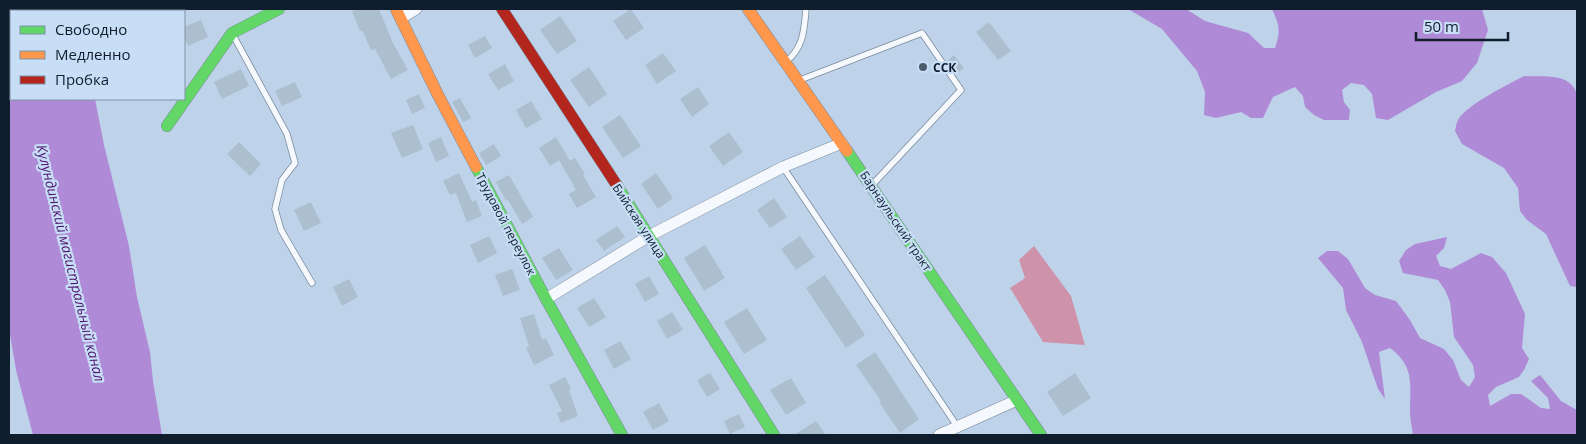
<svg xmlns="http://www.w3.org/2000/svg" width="1586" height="444" viewBox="0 0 1586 444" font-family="'Open Sans',sans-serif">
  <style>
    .forest { fill: #ce93aa }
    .water { fill: #af8ad6 }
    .building { fill: #abbfcf }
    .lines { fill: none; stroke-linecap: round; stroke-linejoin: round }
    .lane-casing { stroke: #7b8a9b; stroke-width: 7 }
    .street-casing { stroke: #7b8a9b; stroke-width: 12 }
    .fast-casing { stroke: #7b8a9b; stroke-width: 12 }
    .slow-casing { stroke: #7b8a9b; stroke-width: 12 }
    .jam-casing { stroke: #7b8a9b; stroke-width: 12 }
    .lane { stroke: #f5f8fc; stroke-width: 5.5 }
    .street { stroke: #f5f8fc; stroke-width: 11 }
    .fast { stroke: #63d668; stroke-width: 11 }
    .slow { stroke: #ff974d; stroke-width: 11 }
    .jam { stroke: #b3261e; stroke-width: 11 }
    .poi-dot { fill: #4d5d6e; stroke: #c7def6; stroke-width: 2 }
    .labels { text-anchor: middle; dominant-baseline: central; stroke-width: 4.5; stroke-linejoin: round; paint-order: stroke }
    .poi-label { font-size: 12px; font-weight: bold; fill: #101d2c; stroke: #c7def6; text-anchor: start }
    .street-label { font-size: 12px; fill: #101d2c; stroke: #c7def6 }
    .water-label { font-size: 14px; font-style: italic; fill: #4f136e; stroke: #c7def6 }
  </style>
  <rect width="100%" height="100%" fill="#bed3ea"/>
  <!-- forest -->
  <path class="forest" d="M 1034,246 L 1071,296 L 1085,345 L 1043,342 L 1010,288 L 1025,278 L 1019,260 Z"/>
  <!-- water -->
  <path class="water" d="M 9,9 L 75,9 L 75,10 L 11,11 L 11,99 L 95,99 L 104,145 L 129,246 L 137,297 L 150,352 L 153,381 L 162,435 L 33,435 L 16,370 L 9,329 Z
    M 1128,9 L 1186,9 L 1205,21 L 1248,33 L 1264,48 L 1275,48 C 1281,31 1279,24 1272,9 L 1482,9 L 1488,30 L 1477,63 L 1462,81 L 1436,92 L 1388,120 L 1376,118 L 1372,94 L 1364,85 L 1351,83 L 1342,90 L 1344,102 L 1350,110 L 1349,120 L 1324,120 L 1314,115 L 1305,107 L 1303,96 L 1295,87 L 1273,97 L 1263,118 L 1251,118 L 1241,112 L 1216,118 L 1204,115 L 1205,92 L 1197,71 L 1162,29 Z
    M 1524,76 C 1543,77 1570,72 1577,94 L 1577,287 L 1570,286 L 1546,234 L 1527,220 L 1520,211 L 1518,188 L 1504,168 L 1462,144 L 1455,131 C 1456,128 1456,123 1458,120 C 1466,105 1509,84 1524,76 Z
    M 1447,237 L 1444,248 L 1436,256 L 1440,266 L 1451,269 L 1481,253 L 1492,257 L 1506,273 L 1525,314 L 1522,348 L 1529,359 L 1524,370 L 1519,377 L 1496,387 L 1488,395 L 1490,406 L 1511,394 L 1521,394 L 1541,408 L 1550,409 L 1548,398 L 1531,381 L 1540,375 L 1561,401 L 1577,410 L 1577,435 L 1413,435 C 1412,428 1410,420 1410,412 C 1410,384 1415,367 1390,348 L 1379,352 L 1385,399 L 1378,389 L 1362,342 L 1346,310 L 1343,288 L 1318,258 L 1327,251 L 1338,251 L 1348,259 L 1365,288 L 1375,295 L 1396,301 L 1410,320 L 1420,338 L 1444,349 L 1453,360 L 1461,380 L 1469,387 L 1475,377 L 1473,365 L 1454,337 L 1450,302 L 1445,290 L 1438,280 L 1403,273 L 1399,261 L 1406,250 L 1415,244 Z"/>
  <!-- building -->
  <path class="building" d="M 359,9 L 379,9 L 392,41 L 408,70 L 391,79 L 375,49 L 371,50 L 362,30 L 360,31 L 352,11 Z
    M 631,9 L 644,28 L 626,40 L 613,21 Z
    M 560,16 L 577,41 L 557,54 L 540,30 Z
    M 201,20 L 208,37 L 188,46 L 184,36 L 184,27 Z
    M 989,22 L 1011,51 L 998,60 L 976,32 Z
    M 485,36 L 492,48 L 475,58 L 468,45 Z
    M 663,53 L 676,71 L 657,84 L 645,65 Z
    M 954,55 L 964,68 L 956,74 L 947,61 Z
    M 505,64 L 514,81 L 498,90 L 488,74 Z
    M 589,67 L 607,94 L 589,107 L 570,80 Z
    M 241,69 L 249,86 L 222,99 L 214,82 Z
    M 295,82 L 302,97 L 282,106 L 275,91 Z
    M 698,87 L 709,104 L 692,117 L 680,99 Z
    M 419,94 L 425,108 L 412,114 L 406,100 Z
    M 460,98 L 471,118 L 463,122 L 452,102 Z
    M 531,101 L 542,119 L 526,128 L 516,110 Z
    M 620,115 L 641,146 L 623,158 L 602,127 Z
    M 413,125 L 423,149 L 402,158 L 391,133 Z
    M 729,132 L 743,152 L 723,166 L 709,146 Z
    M 441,137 L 449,156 L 436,162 L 428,143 Z
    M 556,137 L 570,161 L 575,158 L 585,174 L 583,175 L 596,197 L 577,208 L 569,194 L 576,190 L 559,160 L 550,166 L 539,148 Z
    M 239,142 L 261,164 L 250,176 L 227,154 Z
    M 494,144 L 501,156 L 486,165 L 479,153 Z
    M 459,173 L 472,202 L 476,200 L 482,216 L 467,222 L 456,193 L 450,195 L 443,181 Z
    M 656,173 L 673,198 L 658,209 L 641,184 Z
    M 509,175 L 533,217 L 522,224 L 508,200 L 506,201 L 496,182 Z
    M 774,198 L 787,217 L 770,228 L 757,210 Z
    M 311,202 L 321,223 L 304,231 L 294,210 Z
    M 617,226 L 625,237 L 604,251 L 596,240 Z
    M 489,236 L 497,253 L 478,263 L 470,245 Z
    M 800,236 L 815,257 L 796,270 L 781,249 Z
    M 705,245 L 725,278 L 704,291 L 684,258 Z
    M 559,248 L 573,270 L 556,280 L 542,258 Z
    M 512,269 L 520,290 L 503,296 L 495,275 Z
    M 825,275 L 865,335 L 846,348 L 806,288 Z
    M 649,276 L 659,294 L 645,302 L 635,284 Z
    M 349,279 L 358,297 L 342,306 L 333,287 Z
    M 594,298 L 606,317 L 589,327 L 577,308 Z
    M 747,308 L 767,340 L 744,354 L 724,322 Z
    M 672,312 L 683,330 L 667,339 L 657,321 Z
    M 534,314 L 542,340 L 546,338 L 554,355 L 534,365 L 526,348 L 529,346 L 520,318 Z
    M 620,341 L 631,359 L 614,369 L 604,350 Z
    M 875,352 L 919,419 L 900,433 L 879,402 L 881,401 L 856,365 Z
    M 710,373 L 720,389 L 707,397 L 697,380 Z
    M 1075,373 L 1091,398 L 1063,416 L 1047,392 Z
    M 565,377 L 571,389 L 569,390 L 578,416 L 561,423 L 557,413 L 562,411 L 549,385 Z
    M 791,378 L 806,403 L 786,415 L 770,390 Z
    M 659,403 L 669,421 L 653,430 L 643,412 Z
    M 739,414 L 745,427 L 730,434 L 724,421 Z
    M 816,421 L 826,435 L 794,435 Z"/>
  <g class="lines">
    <defs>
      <path id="lane" d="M 233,35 L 287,134 L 295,163 L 282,180 L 275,209 L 281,230 L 312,283
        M 787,61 C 804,46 804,30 806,9
        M 800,80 L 922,33 L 961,90 L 873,184
        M 783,167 L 957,426"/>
      <path id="street" d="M 401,18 L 416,9
        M 546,299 L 649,236 L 783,167 L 842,143
        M 939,435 L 1017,400"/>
      <path id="fast" d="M 167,126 L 232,33 L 279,9
        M 847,151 L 1041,435
        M 476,167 L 546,299 L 622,435
        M 616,184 L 774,435"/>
      <path id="slow" d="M 396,9 L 438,95 L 476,167
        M 748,9 L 847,151"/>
      <path id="jam" d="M 502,9 L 616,184"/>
    </defs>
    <!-- lane casing -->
    <use href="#lane" class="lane-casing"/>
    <!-- street casing -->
    <use href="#street" class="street-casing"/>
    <!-- fast casing -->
    <use href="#fast" class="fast-casing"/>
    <!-- slow casing -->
    <use href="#slow" class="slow-casing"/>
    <!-- jam casing -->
    <use href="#jam" class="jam-casing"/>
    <!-- lane -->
    <use href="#lane" class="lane"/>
    <!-- street -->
    <use href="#street" class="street"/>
    <!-- fast -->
    <use href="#fast" class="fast"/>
    <!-- slow -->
    <use href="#slow" class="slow"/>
    <!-- jam -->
    <use href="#jam" class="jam"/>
  </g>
  <!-- markers -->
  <circle class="poi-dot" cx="923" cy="67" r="5"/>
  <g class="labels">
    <!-- poi labels -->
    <g class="poi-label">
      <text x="933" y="67">ССК</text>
    </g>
    <!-- street labels -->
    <g class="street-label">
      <text transform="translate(639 221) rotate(57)">Бийская улица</text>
      <text transform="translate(896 221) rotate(56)">Барнаульский тракт</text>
      <text transform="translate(506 224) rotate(62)">Трудовой переулок</text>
    </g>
    <!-- water labels -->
    <g class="water-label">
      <text transform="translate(71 263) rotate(76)">Кулундинский магистральный канал</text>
    </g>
  </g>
  <!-- border -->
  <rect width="1586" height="444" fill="none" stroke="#101d2c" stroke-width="20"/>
  <!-- legend -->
  <rect x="10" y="10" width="175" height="90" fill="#c7def6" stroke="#7e91a5"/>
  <rect x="20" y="26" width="25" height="8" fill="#63d668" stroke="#7e91a5"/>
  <text x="55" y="35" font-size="15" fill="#101d2c">Свободно</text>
  <rect x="20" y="51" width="25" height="8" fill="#ff974d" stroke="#7e91a5"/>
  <text x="55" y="60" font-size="15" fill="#101d2c">Медленно</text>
  <rect x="20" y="76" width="25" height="8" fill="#b3261e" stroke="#7e91a5"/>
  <text x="55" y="85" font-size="15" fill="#101d2c">Пробка</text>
  <!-- scale -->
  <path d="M1416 32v8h92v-8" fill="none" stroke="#101d2c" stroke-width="2.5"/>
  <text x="1424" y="32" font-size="15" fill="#101d2c" stroke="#c7def6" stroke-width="4" paint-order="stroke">50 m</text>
</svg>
